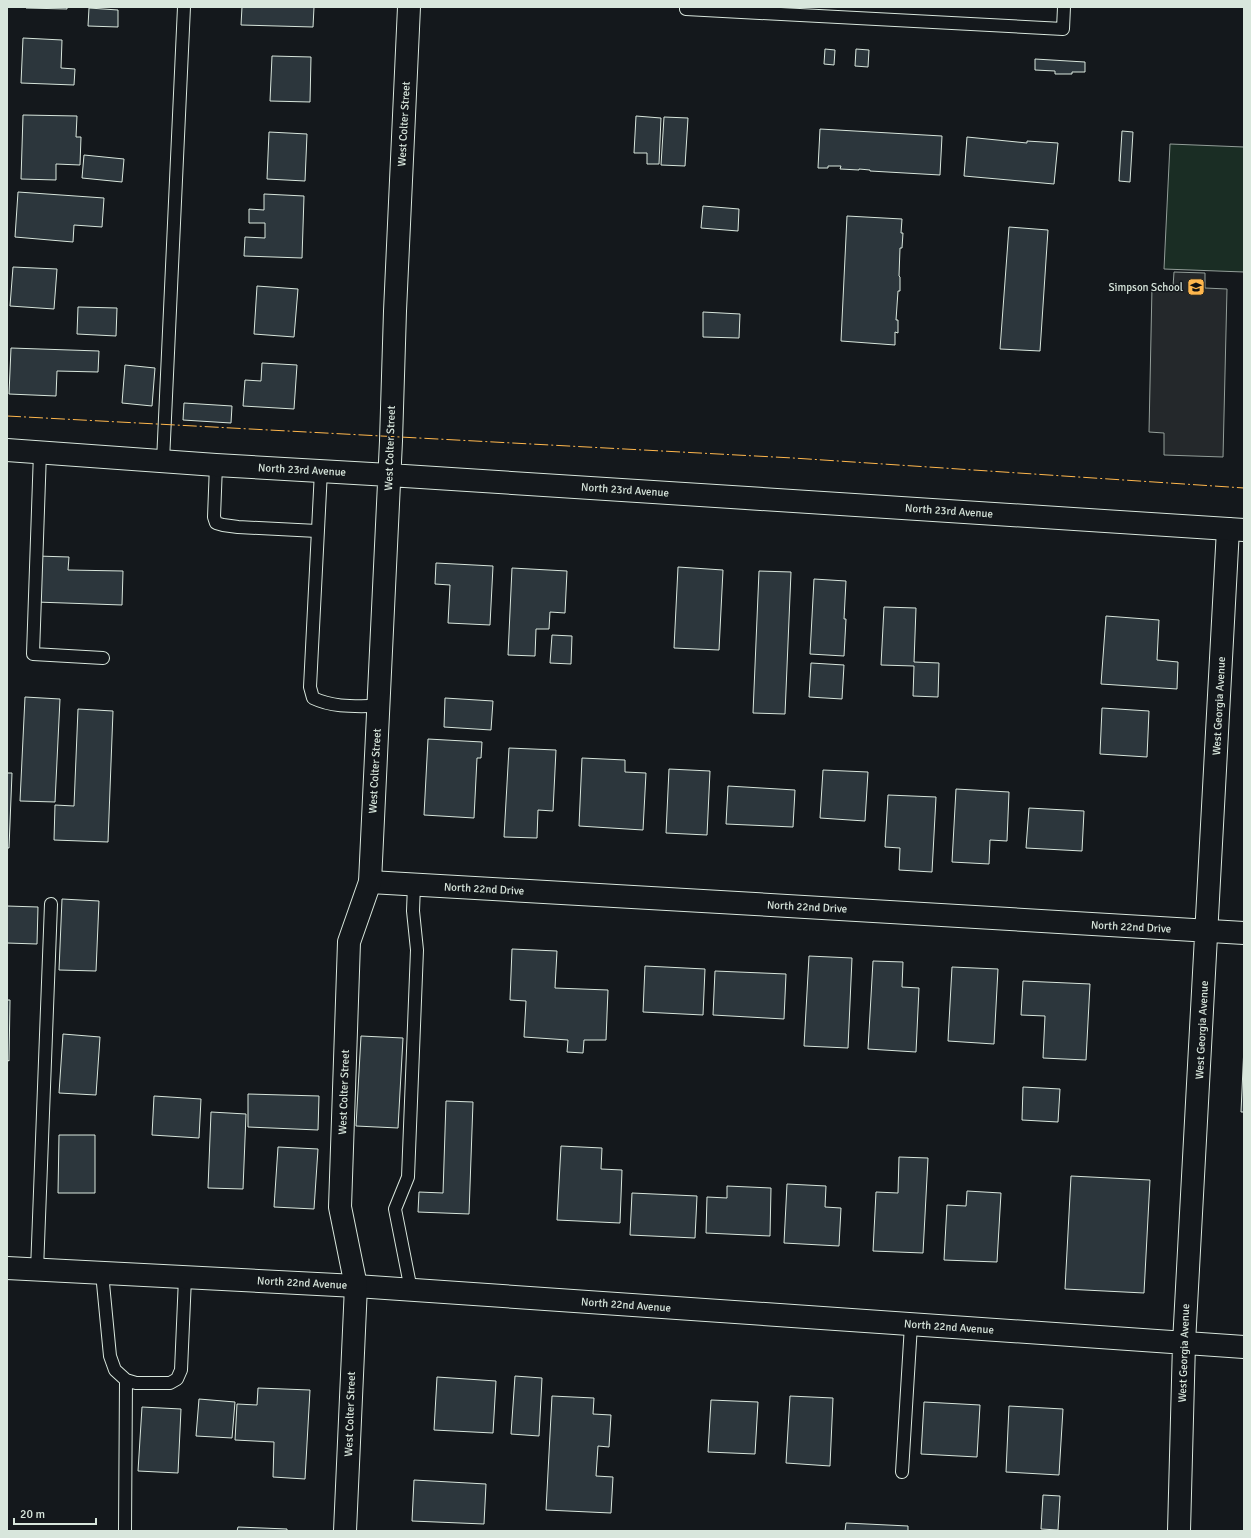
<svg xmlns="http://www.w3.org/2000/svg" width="1251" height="1538" viewBox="0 0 1251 1538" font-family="Signika,sans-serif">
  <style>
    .green { fill: #1a2d24; stroke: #939e99 }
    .parking { fill: #24282b; stroke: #939e99 }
    .building { fill: #2c363c; stroke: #d8e6dc }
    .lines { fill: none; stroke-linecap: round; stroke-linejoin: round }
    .lane-casing { stroke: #d8e6dc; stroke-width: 14 }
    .street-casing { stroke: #d8e6dc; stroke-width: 24 }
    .secondary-casing { stroke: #d8e6dc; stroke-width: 24 }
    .lane { stroke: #14181c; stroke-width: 12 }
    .street { stroke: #14181c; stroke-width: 22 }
    .secondary { stroke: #14181c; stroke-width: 22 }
    .power { stroke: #ffb74d; stroke-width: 1; stroke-dasharray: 14 3 2 3; stroke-linecap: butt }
    .labels { text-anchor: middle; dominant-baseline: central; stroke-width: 3; stroke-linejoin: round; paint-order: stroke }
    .street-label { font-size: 11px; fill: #d8e6dc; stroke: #14181c }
    .poi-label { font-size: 11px; fill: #d8e6dc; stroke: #14181c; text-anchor: end }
  </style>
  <rect width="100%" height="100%" fill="#14181c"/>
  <!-- green -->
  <path class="green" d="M 1170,144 L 1244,147 L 1244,272 L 1164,269 Z"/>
  <!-- parking -->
  <path class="parking" d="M 1174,272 L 1205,273 L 1205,288 L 1227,289 L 1223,457 L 1164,455 L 1164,433 L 1149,432 L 1152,287 L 1173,287 Z"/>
  <!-- building -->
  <path class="building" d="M 26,7 L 67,7 L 67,9 L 26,8 Z
    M 242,7 L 314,7 L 313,27 L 241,25 Z
    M 89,8 L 118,10 L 118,27 L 88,26 Z
    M 23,38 L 62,40 L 61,68 L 75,69 L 74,85 L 21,83 Z
    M 825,49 L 835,50 L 834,65 L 824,64 Z
    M 856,49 L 869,50 L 868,67 L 855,66 Z
    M 272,56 L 311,57 L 310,102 L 270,101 Z
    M 1035,59 L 1085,62 L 1085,72 L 1072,72 L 1072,74 L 1055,74 L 1055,71 L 1035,70 Z
    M 23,115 L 77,116 L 76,137 L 81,137 L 80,165 L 56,164 L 56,180 L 21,179 Z
    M 636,116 L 661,118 L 659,164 L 647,164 L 647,153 L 634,153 Z
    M 664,117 L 688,118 L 685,166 L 661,165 Z
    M 820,129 L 942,136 L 940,175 L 870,171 L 870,170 L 859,169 L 859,170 L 840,169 L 841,166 L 828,166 L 828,168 L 818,168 Z
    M 1122,131 L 1133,132 L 1130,182 L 1119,181 Z
    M 269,132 L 307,134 L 305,181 L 267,179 Z
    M 967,137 L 1027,143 L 1027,141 L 1058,143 L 1054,184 L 964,176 Z
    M 84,155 L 124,159 L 122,182 L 82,178 Z
    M 18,192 L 104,198 L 102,227 L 74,225 L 73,242 L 15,237 Z
    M 264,194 L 304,196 L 302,258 L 244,256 L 245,237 L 265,238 L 265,223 L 249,223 L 249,209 L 264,210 Z
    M 703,206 L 739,209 L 738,231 L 701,228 Z
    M 847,216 L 902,219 L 901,233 L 903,233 L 902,248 L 900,248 L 899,276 L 900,277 L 900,291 L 898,291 L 896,320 L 898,320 L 898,333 L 895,332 L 895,345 L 841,341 Z
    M 1009,227 L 1048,230 L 1040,351 L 1000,349 Z
    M 13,267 L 57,269 L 54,309 L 10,306 Z
    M 257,286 L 298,289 L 294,337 L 254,334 Z
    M 78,307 L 117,308 L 116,336 L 77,334 Z
    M 703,312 L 740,314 L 739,338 L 703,337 Z
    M 11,348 L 99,351 L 98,372 L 57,371 L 56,396 L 9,394 Z
    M 262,363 L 297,365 L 294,409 L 243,406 L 245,380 L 261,381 Z
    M 125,365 L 155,368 L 152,406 L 122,403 Z
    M 184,403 L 232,406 L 231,423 L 183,420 Z
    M 37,556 L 69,557 L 68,570 L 123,571 L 122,605 L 36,602 Z
    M 436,563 L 493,566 L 490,625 L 448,623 L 450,585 L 435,584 Z
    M 678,567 L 723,570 L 719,650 L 674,648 Z
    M 512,568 L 567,571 L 565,613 L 550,612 L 549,629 L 536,629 L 535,656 L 508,655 Z
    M 759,571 L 791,572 L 785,714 L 753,713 Z
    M 814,579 L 846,581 L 844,619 L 846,619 L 844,656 L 810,654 Z
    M 884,607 L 916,608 L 914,662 L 939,663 L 938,697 L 913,696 L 914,666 L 881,665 Z
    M 1106,616 L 1159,620 L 1157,660 L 1178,662 L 1177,689 L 1101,684 Z
    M 552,635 L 572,636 L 571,664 L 550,663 Z
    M 811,663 L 844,665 L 842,699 L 809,697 Z
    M 25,697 L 60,699 L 55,802 L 20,801 Z
    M 445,698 L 493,701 L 491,730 L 444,727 Z
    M 1102,708 L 1149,711 L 1147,757 L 1100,754 Z
    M 78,709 L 113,711 L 108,842 L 54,840 L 55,805 L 74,806 Z
    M 428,739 L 482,742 L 481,758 L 477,758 L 474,818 L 424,815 Z
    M 509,748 L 556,750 L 553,811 L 538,810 L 537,838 L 504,837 Z
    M 582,758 L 625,760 L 625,772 L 646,773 L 643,830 L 579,826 Z
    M 669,769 L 710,771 L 707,835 L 666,833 Z
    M 823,770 L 868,772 L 865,821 L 820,818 Z
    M 7,773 L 12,773 L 9,848 L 7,848 Z
    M 728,786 L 795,790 L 793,827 L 726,824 Z
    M 956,789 L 1009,792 L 1007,841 L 990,840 L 989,864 L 952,862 Z
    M 888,795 L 936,797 L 932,872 L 899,870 L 900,848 L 885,847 Z
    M 1029,808 L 1084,811 L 1082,851 L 1026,848 Z
    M 62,899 L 99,901 L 96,971 L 59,970 Z
    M 7,906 L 38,907 L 37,944 L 7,943 Z
    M 512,949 L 557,951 L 555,988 L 608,990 L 606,1040 L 584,1040 L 583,1053 L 567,1052 L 568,1040 L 524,1037 L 526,1001 L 510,1000 Z
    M 809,956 L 852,958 L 848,1048 L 804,1046 Z
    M 873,961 L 903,962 L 902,987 L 919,988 L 916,1052 L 868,1049 Z
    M 645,966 L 705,969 L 703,1015 L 643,1012 Z
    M 952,967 L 998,969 L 994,1044 L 948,1041 Z
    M 715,971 L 786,974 L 784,1019 L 713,1015 Z
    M 1023,981 L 1090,984 L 1086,1060 L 1043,1058 L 1045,1016 L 1021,1015 Z
    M 7,1000 L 10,1000 L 9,1061 L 7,1060 Z
    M 63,1034 L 100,1037 L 96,1095 L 59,1093 Z
    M 361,1036 L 403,1038 L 398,1128 L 356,1126 Z
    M 1244,1046 L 1244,1112 L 1241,1112 Z
    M 1023,1087 L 1060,1089 L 1058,1122 L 1022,1120 Z
    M 248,1094 L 319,1096 L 318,1130 L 248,1127 Z
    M 154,1096 L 201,1099 L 199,1138 L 152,1135 Z
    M 446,1101 L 473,1102 L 469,1214 L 418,1212 L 419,1192 L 443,1193 Z
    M 211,1112 L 246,1114 L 243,1189 L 208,1188 Z
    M 59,1135 L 95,1135 L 95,1193 L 58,1193 Z
    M 561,1146 L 602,1148 L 601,1169 L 622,1170 L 620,1223 L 557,1220 Z
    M 278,1147 L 318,1149 L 314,1209 L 274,1207 Z
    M 899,1157 L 928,1158 L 923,1253 L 873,1251 L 876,1192 L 898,1193 Z
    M 1071,1176 L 1150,1180 L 1144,1293 L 1065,1289 Z
    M 787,1184 L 826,1186 L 825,1207 L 841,1208 L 839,1246 L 784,1243 Z
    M 727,1186 L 771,1188 L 770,1236 L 706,1233 L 707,1197 L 727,1198 Z
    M 967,1191 L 1001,1193 L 997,1262 L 944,1260 L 947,1205 L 966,1206 Z
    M 632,1193 L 697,1196 L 695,1238 L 630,1235 Z
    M 515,1376 L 542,1378 L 539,1436 L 511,1434 Z
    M 437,1377 L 496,1381 L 493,1433 L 434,1430 Z
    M 258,1388 L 310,1390 L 305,1479 L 273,1477 L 274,1442 L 235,1440 L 237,1404 L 257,1405 Z
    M 552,1396 L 594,1398 L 593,1414 L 611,1415 L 609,1447 L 598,1446 L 596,1476 L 613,1477 L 611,1513 L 546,1510 Z
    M 790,1396 L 833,1398 L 830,1466 L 786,1463 Z
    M 199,1399 L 235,1402 L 232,1438 L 196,1436 Z
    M 711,1400 L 758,1402 L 755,1454 L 708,1452 Z
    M 924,1402 L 980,1405 L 977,1457 L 921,1454 Z
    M 1009,1406 L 1063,1409 L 1059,1475 L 1006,1472 Z
    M 142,1407 L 181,1409 L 178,1473 L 138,1471 Z
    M 414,1480 L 486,1484 L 484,1524 L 412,1521 Z
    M 1043,1495 L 1060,1496 L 1058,1530 L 1041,1529 Z
    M 846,1523 L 908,1526 L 908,1531 L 845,1531 Z
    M 238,1527 L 287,1529 L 287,1531 L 237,1531 Z"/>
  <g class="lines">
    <defs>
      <path id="lane" d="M 687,7 L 686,9 L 1063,29 L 1064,7
        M 40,452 L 33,654 L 103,658
        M 163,461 L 184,7
        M 216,465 L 214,517 L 216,523 L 223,525 L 238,527 L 317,531
        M 321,471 L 310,687 L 313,698 C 334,708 356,706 378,706
        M 37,1270 L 51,904
        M 102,1273 L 110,1356 L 115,1370 L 126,1380 L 136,1383 L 170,1383 L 177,1379 L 181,1370 L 185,1278
        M 411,1290 L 395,1209 L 408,1177 L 417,950 L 413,911 L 414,885
        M 902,1472 L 911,1325
        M 125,1531 L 126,1380"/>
      <path id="street" d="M 370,882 L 755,904 L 1244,933
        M 7,1268 L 356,1286 L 1244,1347
        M 1179,1531 L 1184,1343 L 1228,529"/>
      <path id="secondary" d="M 7,450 L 216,465 L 389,475 L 1244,530
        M 345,1531 L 356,1286 L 340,1207 L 349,942 L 370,882 L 391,441 L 395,311 L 409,7"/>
    </defs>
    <!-- lane casing -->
    <use href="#lane" class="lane-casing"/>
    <!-- street casing -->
    <use href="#street" class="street-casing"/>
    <!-- secondary casing -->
    <use href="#secondary" class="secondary-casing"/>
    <!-- lane -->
    <use href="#lane" class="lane"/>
    <!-- street -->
    <use href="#street" class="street"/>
    <!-- secondary -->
    <use href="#secondary" class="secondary"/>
    <!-- power -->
    <path class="power" d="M 7,416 L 793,458 L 1244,488"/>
  </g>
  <!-- icons -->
  <defs>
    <symbol id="school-square" viewBox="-11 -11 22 22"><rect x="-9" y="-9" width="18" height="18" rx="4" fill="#ffb74d" stroke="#14181c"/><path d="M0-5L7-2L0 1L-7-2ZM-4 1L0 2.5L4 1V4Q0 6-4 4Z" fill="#111"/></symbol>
  </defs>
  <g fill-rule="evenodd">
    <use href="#school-square" x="1186" y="277" width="20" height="20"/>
  </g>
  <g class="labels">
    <!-- street labels -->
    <g class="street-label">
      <text transform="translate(404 124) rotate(-87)">West Colter Street</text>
      <text transform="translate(390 448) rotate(-88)">West Colter Street</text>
      <text transform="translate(302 470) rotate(3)">North 23rd Avenue</text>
      <text transform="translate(625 490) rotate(4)">North 23rd Avenue</text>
      <text transform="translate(949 511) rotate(4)">North 23rd Avenue</text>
      <text transform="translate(1219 706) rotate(-87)">West Georgia Avenue</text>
      <text transform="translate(375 771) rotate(-87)">West Colter Street</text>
      <text transform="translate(484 889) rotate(3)">North 22nd Drive</text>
      <text transform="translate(807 907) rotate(3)">North 22nd Drive</text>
      <text transform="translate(1131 927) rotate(3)">North 22nd Drive</text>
      <text transform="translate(1202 1030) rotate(-87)">West Georgia Avenue</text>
      <text transform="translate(344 1092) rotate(-88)">West Colter Street</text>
      <text transform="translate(302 1283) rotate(3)">North 22nd Avenue</text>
      <text transform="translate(626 1305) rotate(4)">North 22nd Avenue</text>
      <text transform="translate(949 1327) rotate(4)">North 22nd Avenue</text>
      <text transform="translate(1184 1353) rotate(-88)">West Georgia Avenue</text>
      <text transform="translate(350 1414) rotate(-88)">West Colter Street</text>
    </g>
    <!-- poi labels -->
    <g class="poi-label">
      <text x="1183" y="287">Simpson School</text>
    </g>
  </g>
  <!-- border -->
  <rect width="1251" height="1538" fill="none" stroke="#d8e6dc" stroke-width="16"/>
  <!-- scale -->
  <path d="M14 1518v6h82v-6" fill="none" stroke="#d8e6dc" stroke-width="2"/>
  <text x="20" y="1518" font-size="12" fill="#d8e6dc" stroke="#14181c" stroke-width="3" paint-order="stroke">20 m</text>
</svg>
